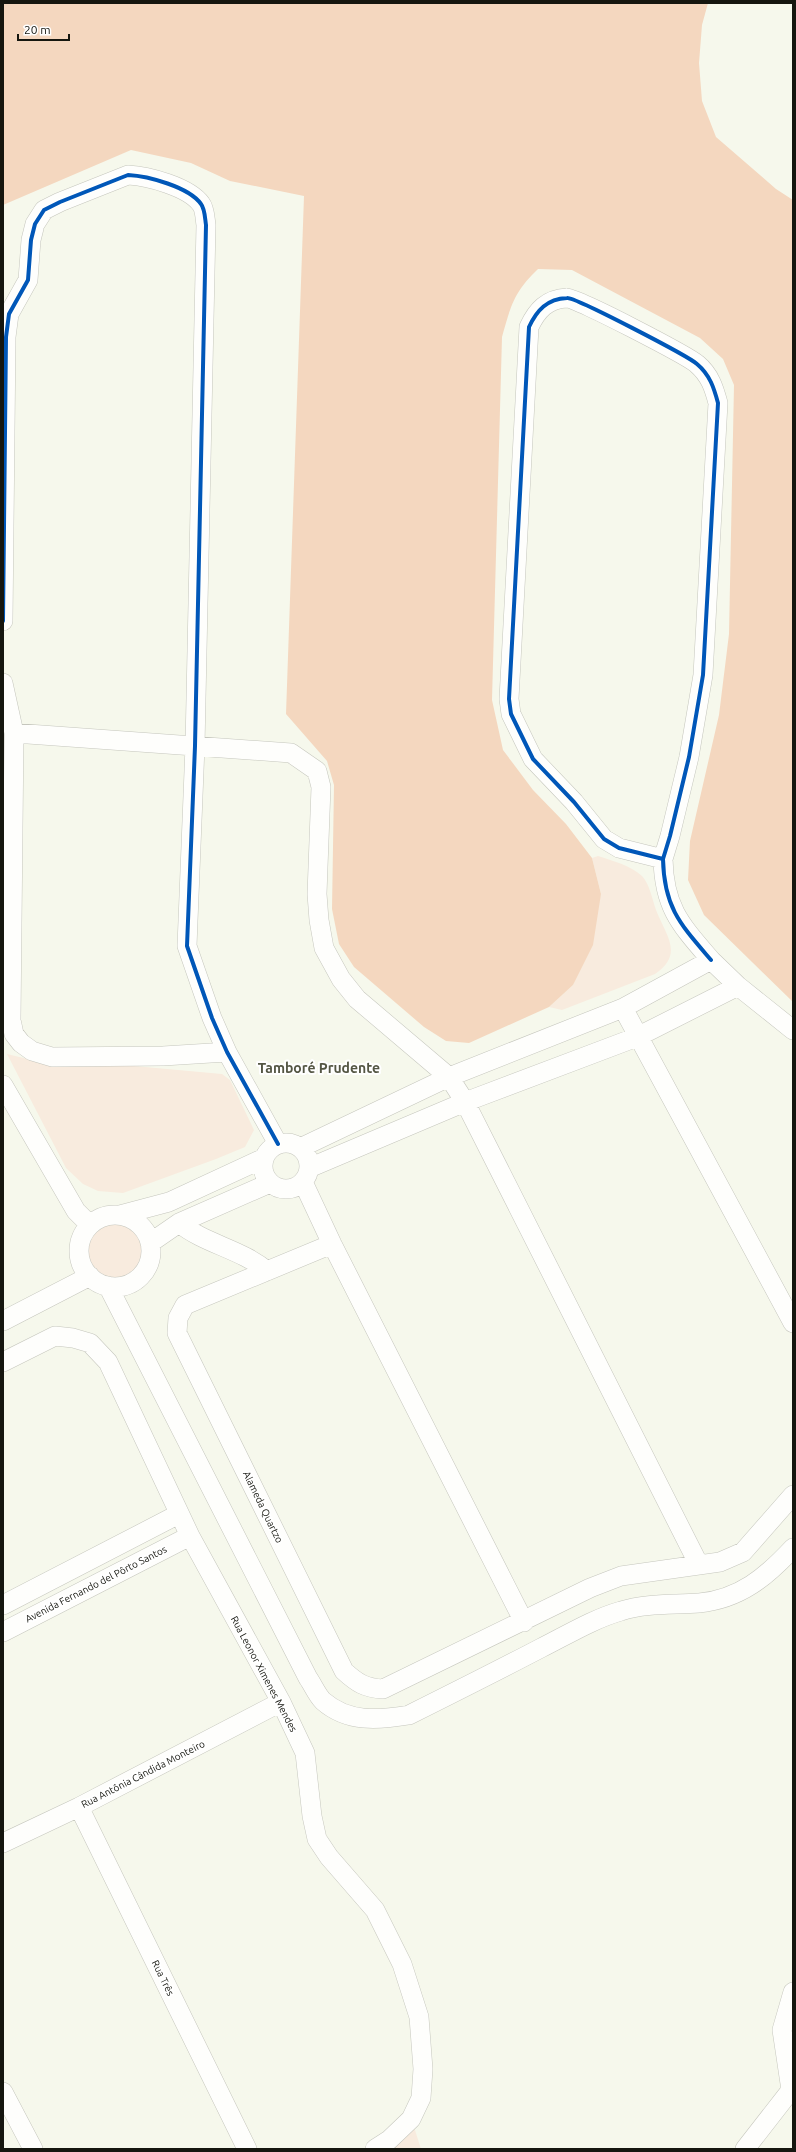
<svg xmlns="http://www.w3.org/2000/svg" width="796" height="2152" viewBox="0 0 796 2152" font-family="Ubuntu,sans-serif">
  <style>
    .green { fill: #f8ebde }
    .forest { fill: #f4d7bf }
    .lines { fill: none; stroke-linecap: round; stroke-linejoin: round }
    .minor-casing { stroke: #c5c6bd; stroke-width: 20 }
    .minor { stroke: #fefefc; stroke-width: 19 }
    .cycleway-casing { stroke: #fff; stroke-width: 6 }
    .cycleway { stroke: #0057b8; stroke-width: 4 }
    .labels { text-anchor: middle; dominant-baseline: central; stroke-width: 4; stroke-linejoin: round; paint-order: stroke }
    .street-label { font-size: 10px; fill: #15160f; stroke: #fff }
    .district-label { font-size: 14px; font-weight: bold; fill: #545644; stroke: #fff }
  </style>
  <rect width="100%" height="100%" fill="#f6f8ec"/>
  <!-- green -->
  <path class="green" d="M 598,856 C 613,861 630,865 642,876 C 650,885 652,899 656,910 C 665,934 685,954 655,974 L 562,1010 L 549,1007 L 573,985 L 601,894 L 592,858 Z
    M 7,1054 L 40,1062 L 123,1065 L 222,1074 L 230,1080 L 254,1130 L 245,1147 L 216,1159 L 123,1193 L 98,1191 L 83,1184 L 66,1168 Z
    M87 1251a28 28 0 1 1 56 0a28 28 0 1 1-56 0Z
    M 414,2127 L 421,2149 L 383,2149 Z"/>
  <!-- forest -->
  <path class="forest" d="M 3,3 L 708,3 L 702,25 L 699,63 L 702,101 L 716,137 L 776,189 L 793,200 L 793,1002 L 704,915 L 688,880 L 690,841 L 719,715 L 729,634 L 734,385 L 723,359 L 700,338 L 572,270 L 538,269 C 514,292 511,305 502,337 L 492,700 L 503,750 L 533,790 L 566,824 L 592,858 L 601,894 L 593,945 L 573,985 L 549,1007 L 469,1043 L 446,1041 L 424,1027 L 354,967 L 339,944 L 332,909 L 334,785 L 327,761 L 286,714 L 304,196 L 230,181 L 191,163 L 131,150 L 3,205 Z"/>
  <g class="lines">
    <defs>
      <path id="minor" d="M 3,621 L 6,337 L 9,314 L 28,280 L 31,240 L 35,224 L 44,210 L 60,202 L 128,175 C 148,176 189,187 201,204 C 205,209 205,219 206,225 L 195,746 L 187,946 L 212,1018 L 227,1052 L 278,1144
        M 3,683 L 14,733 L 11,1020 L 14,1034 L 21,1043 L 32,1051 L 52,1057 L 163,1056 L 227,1052
        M 14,733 L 291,753 L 317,771 L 321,787 L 317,894 L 319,920 L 324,948 L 341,979 L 357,999 L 449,1077 L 465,1102 L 699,1565
        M 663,859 L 670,836 L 689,757 L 703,675 L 718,403 C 714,388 710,375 697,364 C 688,356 575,297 567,298 C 547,299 537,310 529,327 L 509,699 L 511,714 L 533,759 L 574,802 L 604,839 L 619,848 L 663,859 C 664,908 681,925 711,960
        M 738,986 L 793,1030
        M 623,1008 L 793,1323
        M 3,1085 L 76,1211 L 90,1225
        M263 1166a23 23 0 1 1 46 0a23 23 0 1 1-46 0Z
        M 300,1148 L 449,1077 L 623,1008 L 711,960 L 738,986 L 637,1037 L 465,1102 L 309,1168
        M 303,1182 L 332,1244 L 524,1622
        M 120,1215 L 169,1202 L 264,1158
        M79 1251a36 36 0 1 1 72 0a36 36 0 1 1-72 0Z
        M 179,1223 C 205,1244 241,1249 267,1271
        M 150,1243 L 179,1223 L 270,1183
        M 332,1244 L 185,1305 L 178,1318 L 177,1333 L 344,1671 C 357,1683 365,1688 383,1689 L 590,1588 L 621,1576 L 720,1562 L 743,1552 L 793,1495
        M 108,1286 L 308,1678 C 313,1685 317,1695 323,1701 C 348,1723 379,1720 409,1715 C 453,1693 497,1671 541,1648 C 567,1635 593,1619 621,1611 C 646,1603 673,1605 699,1603 C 740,1599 766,1577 793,1548
        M 3,1321 L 90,1276
        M 3,1362 L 55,1336 L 73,1338 L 90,1343 L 108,1362 L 190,1536 L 281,1702 L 305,1753 L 312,1816 L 317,1839 L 329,1857 L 375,1910 L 402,1964 L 419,2017 L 423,2069 L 421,2098 L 411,2119 L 389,2140 L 375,2149
        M 3,1605 L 179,1514
        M 3,1632 L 190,1536
        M 79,1807 L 247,2149
        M 3,1843 L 79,1807 L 281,1702
        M 3,2092 L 33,2149
        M 745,2149 L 791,2090 L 782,2030 L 793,1992"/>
    </defs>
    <!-- minor casing -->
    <use href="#minor" class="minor-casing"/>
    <!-- minor -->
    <use href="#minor" class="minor"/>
    <defs>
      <path id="cycleway" d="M 3,621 L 6,337 L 9,314 L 28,280 L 31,240 L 35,224 L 44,210 L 60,202 L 128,175 C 148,176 189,187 201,204 C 205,209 205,219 206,225 L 195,746 L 187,946 L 212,1018 L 227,1052 L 278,1144
        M 663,859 L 670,836 L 689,757 L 703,675 L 718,403 C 714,388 710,375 697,364 C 688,356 575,297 567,298 C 547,299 537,310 529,327 L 509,699 L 511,714 L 533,759 L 574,802 L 604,839 L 619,848 L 663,859 C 664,908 681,925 711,960"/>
    </defs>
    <!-- cycleway casing -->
    <use href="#cycleway" class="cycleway-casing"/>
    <!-- cycleway -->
    <use href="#cycleway" class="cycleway"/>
  </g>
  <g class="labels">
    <!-- street labels -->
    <g class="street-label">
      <text transform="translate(263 1507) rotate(64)">Alameda Quartzo</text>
      <text transform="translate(96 1584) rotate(-27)">Avenida Fernando del Pôrto Santos</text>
      <text transform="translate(264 1674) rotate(62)">Rua Leonor Ximenes Mendes</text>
      <text transform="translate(143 1774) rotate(-27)">Rua Antônia Cândida Monteiro</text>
      <text transform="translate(163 1978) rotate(64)">Rua Três</text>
    </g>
    <!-- district labels -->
    <g class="district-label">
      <text x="319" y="1068">Tamboré Prudente</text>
    </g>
  </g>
  <!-- border -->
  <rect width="796" height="2152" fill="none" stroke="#15160f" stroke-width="8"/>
  <!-- scale -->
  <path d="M18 34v6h51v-6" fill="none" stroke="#15160f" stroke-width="2"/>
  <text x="24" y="34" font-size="12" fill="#15160f" stroke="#ffffff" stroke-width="3" paint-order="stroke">20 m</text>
</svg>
